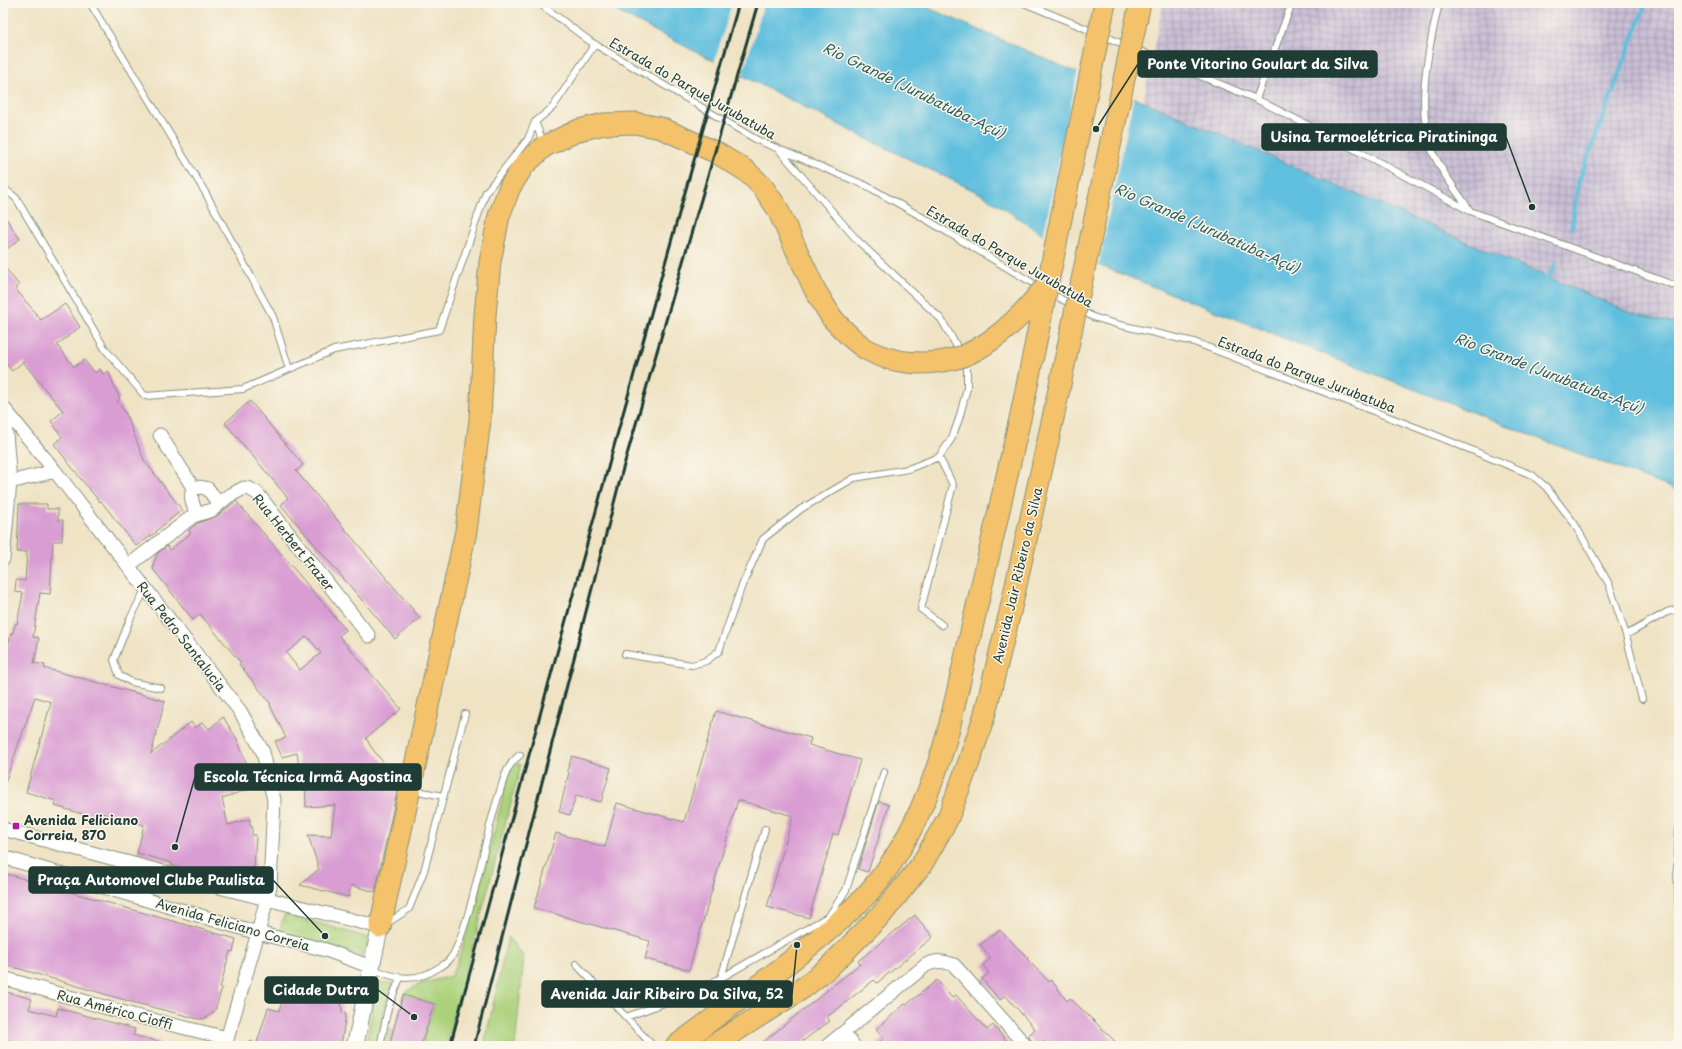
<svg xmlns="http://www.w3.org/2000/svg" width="1682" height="1049" viewBox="0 0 1682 1049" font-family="'Playpen Sans',sans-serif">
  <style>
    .industrial { fill: url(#industrial-grid) }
    .grass { fill: #abd17a; stroke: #658757 }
    .park { fill: url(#park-crowns); stroke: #658757 }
    .water { fill: #60bfde; stroke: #407e89 }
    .pier { fill: #efe3c4 }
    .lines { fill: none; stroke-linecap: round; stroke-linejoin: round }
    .stream { stroke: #60bfde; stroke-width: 4.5 }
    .building { fill: #d99dd3; fill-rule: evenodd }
    .service-casing { stroke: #87907c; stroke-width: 8 }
    .minor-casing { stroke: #87907c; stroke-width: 15 }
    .tertiary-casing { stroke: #87907c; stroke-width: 18 }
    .primary-casing { stroke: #87907c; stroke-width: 23 }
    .service { stroke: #fff; stroke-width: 6 }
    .minor { stroke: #fff; stroke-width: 13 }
    .tertiary { stroke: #fff; stroke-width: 16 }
    .primary { stroke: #f3c26a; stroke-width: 21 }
    .rail { stroke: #1f3d34; stroke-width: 3 }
    .primary-bridge-casing { stroke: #87907c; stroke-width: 23; stroke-linecap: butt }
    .primary-bridge { stroke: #f3c26a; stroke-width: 21 }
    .poi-dot { fill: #b5179e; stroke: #fbf7ec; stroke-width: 1.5 }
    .labels { text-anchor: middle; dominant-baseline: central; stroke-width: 3; stroke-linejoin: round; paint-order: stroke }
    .street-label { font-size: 13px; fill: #1f3d34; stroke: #fbf7ec }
    .poi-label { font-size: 13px; font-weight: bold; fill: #1f3d34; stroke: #fbf7ec; text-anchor: start }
    .water-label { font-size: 14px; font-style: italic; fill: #2f5e5e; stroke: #fbf7ec }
    .leader { fill: none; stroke: #1f3d34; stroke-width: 1.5 }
    .callout-dot { fill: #1f3d34; stroke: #fbf7ec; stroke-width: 1.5 }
    .callout { fill: #1f3d34; stroke: #1f3d34; stroke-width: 1.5 }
    .callout-label { font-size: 14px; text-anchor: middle; font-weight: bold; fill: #fff }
  </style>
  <defs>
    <pattern id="industrial-grid" width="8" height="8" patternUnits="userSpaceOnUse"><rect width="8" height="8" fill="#cabfd6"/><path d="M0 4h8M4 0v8" fill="none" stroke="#a39cae"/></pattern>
    <pattern id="park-crowns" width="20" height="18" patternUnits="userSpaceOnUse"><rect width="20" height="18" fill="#abd17a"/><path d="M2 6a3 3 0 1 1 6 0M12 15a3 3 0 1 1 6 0" fill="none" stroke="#93b46a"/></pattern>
  </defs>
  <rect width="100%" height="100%" fill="#fbf7ec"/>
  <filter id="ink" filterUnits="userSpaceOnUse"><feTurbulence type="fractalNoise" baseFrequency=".025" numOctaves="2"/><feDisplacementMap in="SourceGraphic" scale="8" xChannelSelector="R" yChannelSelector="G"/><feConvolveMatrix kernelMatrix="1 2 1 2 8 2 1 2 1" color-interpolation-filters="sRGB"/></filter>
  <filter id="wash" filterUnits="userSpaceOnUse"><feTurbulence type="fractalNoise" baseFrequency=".012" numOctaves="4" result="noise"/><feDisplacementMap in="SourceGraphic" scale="16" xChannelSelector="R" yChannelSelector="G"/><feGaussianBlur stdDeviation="0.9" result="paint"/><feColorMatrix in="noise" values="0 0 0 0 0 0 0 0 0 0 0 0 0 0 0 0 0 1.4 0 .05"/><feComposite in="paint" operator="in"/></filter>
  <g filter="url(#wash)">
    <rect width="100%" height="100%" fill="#efe3c4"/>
    <!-- industrial -->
    <path class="industrial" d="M 1163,3 L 1679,3 L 1679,324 L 1628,312 L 1143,102 Z"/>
    <!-- grass -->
    <path class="grass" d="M 518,764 L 520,764 L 520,769 L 446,1046 L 421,1046 L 434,1004 L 403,995 L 412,988 L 420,984 L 451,976 L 457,963 L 476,905 L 508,775 L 514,766 Z
      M 508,937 L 524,957 L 515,1046 L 484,1046 Z
      M 380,982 L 393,983 L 385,1006 L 381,1026 L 393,1030 L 389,1046 L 365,1046 L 377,987 Z"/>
    <!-- park -->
    <path class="park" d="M 286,914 L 370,938 L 364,956 L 279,932 L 284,915 Z"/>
    <!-- water -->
    <path class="water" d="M 600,3 L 917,3 L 1628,312 L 1679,324 L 1679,491 L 1540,439 L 1078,257 L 983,195 L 865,138 Z"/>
    <!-- pier -->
    <path class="pier" d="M 732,3 L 764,3 L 742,78 L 714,63 Z
      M 1078,71 L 1134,96 L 1098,267 L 1077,259 L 1043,237 Z"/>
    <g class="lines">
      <!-- stream -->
      <path class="stream" d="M 1572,227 L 1578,183 L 1646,3
        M 1546,283 L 1556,263"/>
    </g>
    <g id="blocks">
      <!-- building -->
      <path class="building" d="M 3,214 L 20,239 L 3,252 Z
        M 3,265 L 19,285 L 15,288 L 41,320 L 65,304 L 80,327 L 57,345 L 74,367 L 84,360 L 95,373 L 100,369 L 103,374 L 108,371 L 120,399 L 117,401 L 126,414 L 144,460 L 182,510 L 156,531 L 157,532 L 136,546 L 101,501 L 100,502 L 84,483 L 54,444 L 62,437 L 51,421 L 63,411 L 23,362 L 12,371 L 3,360 Z
        M 250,401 L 303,465 L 296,471 L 420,618 L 395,639 L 281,505 L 288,498 L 225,423 Z
        M 236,501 L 346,630 L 339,636 L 401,709 L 366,738 L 371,747 L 399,782 L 375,892 L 351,885 L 348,897 L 300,885 L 319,869 L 308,835 L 331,836 L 335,805 L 306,807 L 305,778 L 301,779 L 297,753 L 282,757 L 275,741 L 286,738 L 270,705 L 271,704 L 239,664 L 241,663 L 200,614 L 193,620 L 153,569 L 154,562 L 158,553 L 167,546 L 170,550 L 191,533 L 189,530 L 198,523 L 217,516 ZM 307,636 L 321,653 L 300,670 L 286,653 Z
        M 19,504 L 47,504 L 47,509 L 58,509 L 58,520 L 63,520 L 62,541 L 53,541 L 50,594 L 40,593 L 33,637 L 39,638 L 34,663 L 45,665 L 44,668 L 165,701 L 151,754 L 191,722 L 195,728 L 203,722 L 209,729 L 223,717 L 237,739 L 247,765 L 253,788 L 222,798 L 228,825 L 250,819 L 250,826 L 252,826 L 252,835 L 256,835 L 254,870 L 245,881 L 228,877 L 228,881 L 221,879 L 171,865 L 172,863 L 137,853 L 144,825 L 98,812 L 96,818 L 55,806 L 56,801 L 26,792 L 51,702 L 35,697 L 5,783 L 3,783 L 3,705 L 9,676 L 3,674 L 3,647 L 8,648 L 11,633 L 13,633 L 15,624 L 17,624 L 23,593 L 15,592 L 16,580 L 25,581 L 27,552 L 17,552 Z
        M 716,711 L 811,738 L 809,745 L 860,760 L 838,835 L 833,834 L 809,918 L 767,907 L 793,816 L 738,800 L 689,970 L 645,959 L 650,941 L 534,908 L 556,833 L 605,847 L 617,803 L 684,822 Z
        M 572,756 L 611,768 L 601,802 L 576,795 L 570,815 L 559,812 L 569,772 L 567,771 Z
        M 879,801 L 889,805 L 868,872 L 858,869 Z
        M 3,873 L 236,939 L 233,952 L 230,951 L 220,988 L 222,988 L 215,1010 L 212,1014 L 206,1018 L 199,1019 L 191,1017 L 128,1001 L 3,964 Z
        M 915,915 L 933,937 L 877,983 L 874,980 L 827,1017 L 830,1021 L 796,1046 L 758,1046 L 860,964 L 858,961 Z
        M 1000,930 L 1028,958 L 1027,959 L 1049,982 L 1051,980 L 1067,1001 L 1070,998 L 1120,1046 L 1048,1046 L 1043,1040 L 1037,1046 L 1034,1046 L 1032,1041 L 1028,1036 L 1035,1029 L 1005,995 L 1000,1000 L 982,979 L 989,973 L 983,965 L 991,958 L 980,945 Z
        M 937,980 L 952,998 L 956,995 L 987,1030 L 993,1025 L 1011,1046 L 875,1046 L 884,1038 L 876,1029 L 905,1004 L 906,1005 Z
        M 304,986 L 334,994 L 333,1001 L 341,999 L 342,1012 L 346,1013 L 341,1046 L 256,1046 L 268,1008 L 279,1011 L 283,998 L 301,1003 Z
        M 3,991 L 32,999 L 29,1009 L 56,1016 L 58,1008 L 135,1029 L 133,1035 L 160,1042 L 159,1046 L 6,1046 L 8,1039 L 3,1038 Z
        M 403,995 L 434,1004 L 421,1046 L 389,1046 Z"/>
    </g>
  </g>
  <g filter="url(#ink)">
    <use href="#blocks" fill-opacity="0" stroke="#87907c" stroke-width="1"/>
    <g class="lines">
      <defs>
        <path id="service" d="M 90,3 L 205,192 L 273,317 L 289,369
          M 539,3 L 591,42 L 757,140 L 867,186 L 922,217 L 1041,288
          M 1024,3 L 1256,99 L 1341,142 L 1470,211 L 1679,287
          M 1439,3 C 1429,46 1415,108 1432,150 C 1441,172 1456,190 1469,209
          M 1256,99 L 1292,3
          M 544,144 L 535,122 L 553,107 L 595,44
          M 3,188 L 16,198 L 105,349 L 145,396 L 243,389 L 334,350 L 439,330 L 486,192 L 528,139 L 535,122
          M 1049,292 L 1093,317 L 1116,324 L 1194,342 L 1425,431 L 1532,475 L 1546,487 L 1574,523 L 1609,584 L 1626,635 L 1642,699
          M 939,457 L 953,485 L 921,609 L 942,625
          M 146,588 L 130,619 L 114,660 L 119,675 L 131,682 L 161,688
          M 1626,635 L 1667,612 L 1679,609
          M 625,654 L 692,665 L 706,661 L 719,651 L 741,588 L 763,539 L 801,509 L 854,478 L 908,469 L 939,457 L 952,438 L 959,419 L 967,388 L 967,364 L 941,319 L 857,240 L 780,151
          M 412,790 L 443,796
          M 1679,829 L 1677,871 L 1679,912
          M 386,924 L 409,909 L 424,871 L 465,714
          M 576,964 L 653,1046
          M 372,968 C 394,979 416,983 438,968 C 442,966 447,963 450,959 C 458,949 461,936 465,924 C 479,881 485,837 499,794 C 504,779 506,765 520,755
          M 721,978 L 765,829
          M 626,1017 L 689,994 L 721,978 L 829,916 L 846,890 L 884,772
          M 251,1046 L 251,1045
          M 380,1046 L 388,1008 L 400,978"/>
        <path id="minor" d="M 3,407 L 55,471 L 240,711 L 263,752 L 274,800 L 270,887 L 258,933 L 225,1046
          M 160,435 L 194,489
          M 10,482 L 55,471
          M 197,514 C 191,502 185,481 208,489 L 219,504
          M 3,559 L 10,482 L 4,409
          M 128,566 L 193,516 L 212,510 L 227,497 L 244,488 L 250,489 L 257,493 L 369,636
          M 3,829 L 219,887 L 380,927
          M 3,857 L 258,933 L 326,950 L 371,967
          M 3,978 L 132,1015 L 227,1038
          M 843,1033 L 854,1046
          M 827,1046 L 926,965 C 937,960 943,961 954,965 L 1026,1046"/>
        <path id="tertiary" d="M 355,1046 L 380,927"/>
        <path id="primary" d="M 380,927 L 466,531 L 480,420 L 485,315 L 490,262 L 499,216 L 510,187 L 524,165 L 545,146 L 579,130 L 604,124 L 635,123 L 661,128 L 715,152 L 745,170 L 762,186 L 777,208 L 815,290 L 832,318
          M 676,1046 C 724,1010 773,977 819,938 C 838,922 858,906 874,886 C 910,843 935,782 949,728 L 1022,410
          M 712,1046 L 803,988 L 828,968 L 882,914 L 922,864 L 948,818 L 969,762 L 984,717 L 1010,612 L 1053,418"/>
      </defs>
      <!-- service casing -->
      <use href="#service" class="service-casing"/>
      <!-- minor casing -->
      <use href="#minor" class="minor-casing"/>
      <!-- tertiary casing -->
      <use href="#tertiary" class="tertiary-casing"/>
      <!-- primary casing -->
      <use href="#primary" class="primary-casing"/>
      <!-- service -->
      <use href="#service" class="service"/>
      <!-- minor -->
      <use href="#minor" class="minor"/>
      <!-- tertiary -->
      <use href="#tertiary" class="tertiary"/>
      <!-- primary -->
      <use href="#primary" class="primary"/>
      <!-- rail -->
      <path class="rail" d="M 450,1046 C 544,698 639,350 739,3
        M 474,1046 L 622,472 L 758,3"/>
      <defs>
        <path id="primary-bridge" d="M 832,318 C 842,329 853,341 866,349 C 893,365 928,366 957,358 C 973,354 999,336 1011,324 C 1024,313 1035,299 1046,286
          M 1022,410 L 1105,3
          M 1053,418 L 1140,3"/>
      </defs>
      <!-- primary-bridge casing -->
      <use href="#primary-bridge" class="primary-bridge-casing"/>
      <!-- primary-bridge -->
      <use href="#primary-bridge" class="primary-bridge"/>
    </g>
  </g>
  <!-- markers -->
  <rect class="poi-dot" x="12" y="822" width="8" height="8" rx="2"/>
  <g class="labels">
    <!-- street labels -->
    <g class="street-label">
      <text transform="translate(693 88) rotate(30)">Estrada do Parque Jurubatuba</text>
      <text transform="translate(1010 256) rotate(30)">Estrada do Parque Jurubatuba</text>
      <text transform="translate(1307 374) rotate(21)">Estrada do Parque Jurubatuba</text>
      <text transform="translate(294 542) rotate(51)">Rua Herbert Frazer</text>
      <text transform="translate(1017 575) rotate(-77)">Avenida Jair Ribeiro da Silva</text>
      <text transform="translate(182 636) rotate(52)">Rua Pedro Santalucia</text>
      <text transform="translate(233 924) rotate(16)">Avenida Feliciano Correia</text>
      <text transform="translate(115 1009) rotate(15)">Rua Américo Cioffi</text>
    </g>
    <!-- poi labels -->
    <g class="poi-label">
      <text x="24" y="819">Avenida Feliciano<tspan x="24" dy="15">Correia, 870</tspan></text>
    </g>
    <!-- water labels -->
    <g class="water-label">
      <text transform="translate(914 90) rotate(26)">Rio Grande (Jurubatuba-Açú)</text>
      <text transform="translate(1207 228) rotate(24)">Rio Grande (Jurubatuba-Açú)</text>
      <text transform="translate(1549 373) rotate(21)">Rio Grande (Jurubatuba-Açú)</text>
    </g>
  </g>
  <!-- callouts -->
  <path class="leader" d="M1096 129L1138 64M1532 207L1506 137M175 847L195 777M325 936L273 880M414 1017L378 990M797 945L792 994"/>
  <g class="callout-dot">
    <circle cx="1096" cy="129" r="4"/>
    <circle cx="1532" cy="207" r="4"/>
    <circle cx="175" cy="847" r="4"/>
    <circle cx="325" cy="936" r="4"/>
    <circle cx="414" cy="1017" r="4"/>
    <circle cx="797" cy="945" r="4"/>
  </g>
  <g class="callout">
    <rect x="1138" y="51" width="239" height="26" rx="4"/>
    <rect x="1262" y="124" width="244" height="26" rx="4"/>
    <rect x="195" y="764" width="226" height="26" rx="4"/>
    <rect x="29" y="867" width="244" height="26" rx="4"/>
    <rect x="265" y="977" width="113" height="26" rx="4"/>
    <rect x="542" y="981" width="250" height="26" rx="4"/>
  </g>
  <g class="callout-label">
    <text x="1258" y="69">Ponte Vitorino Goulart da Silva</text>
    <text x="1384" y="142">Usina Termoelétrica Piratininga</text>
    <text x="308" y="782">Escola Técnica Irmã Agostina</text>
    <text x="151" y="885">Praça Automovel Clube Paulista</text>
    <text x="321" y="995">Cidade Dutra</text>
    <text x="667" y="999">Avenida Jair Ribeiro Da Silva, 52</text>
  </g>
  <!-- margin -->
  <rect width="1682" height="1049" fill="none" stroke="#fbf7ec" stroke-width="16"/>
</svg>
